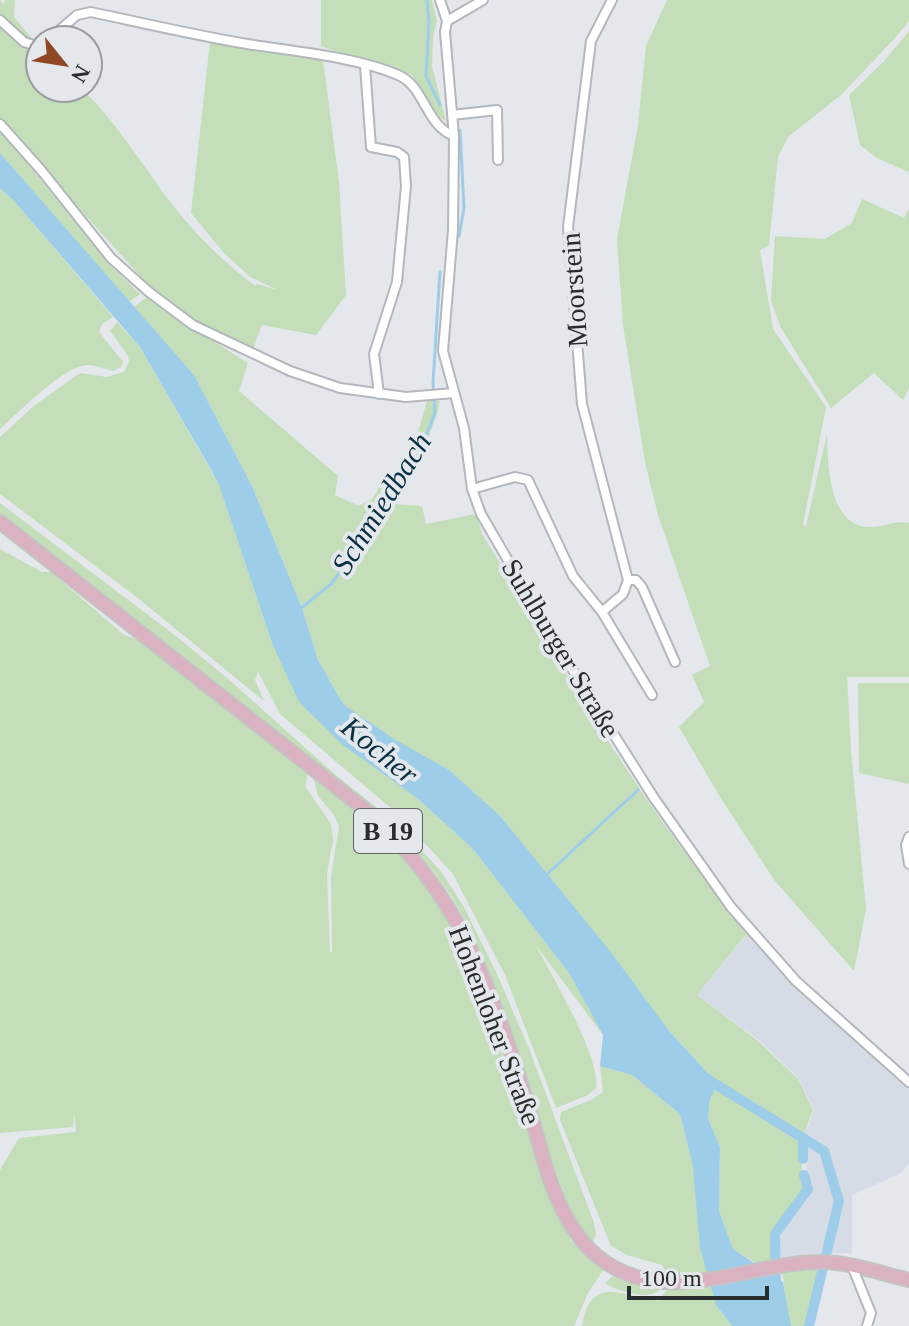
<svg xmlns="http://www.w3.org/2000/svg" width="909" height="1326" viewBox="0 0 909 1326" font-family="'Times New Roman',serif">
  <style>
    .built { fill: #d5dce6 }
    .green { fill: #c3deb9 }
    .water { fill: #9ecde9 }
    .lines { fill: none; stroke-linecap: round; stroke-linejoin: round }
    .stream { stroke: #9ecde9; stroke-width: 3 }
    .canal { stroke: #9ecde9; stroke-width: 10 }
    .minor-casing { stroke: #b4b7bb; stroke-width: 12 }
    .primary-casing { stroke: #c4c4c4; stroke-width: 16 }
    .minor { stroke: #fff; stroke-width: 8 }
    .primary { stroke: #dab2c2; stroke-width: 12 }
    .labels { text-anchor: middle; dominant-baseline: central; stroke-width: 8; stroke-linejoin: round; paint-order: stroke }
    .shield { fill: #e4e7eb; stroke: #626466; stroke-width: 2 }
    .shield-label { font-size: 26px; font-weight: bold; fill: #2b2c2d }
    .street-label { font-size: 28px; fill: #2b2c2d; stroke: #e4e7eb }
    .water-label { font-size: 30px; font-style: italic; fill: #073043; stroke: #e4e7eb }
  </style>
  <rect width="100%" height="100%" fill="#e4e7eb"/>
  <!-- built -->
  <path class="built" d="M 748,933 L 799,989 L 882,1058 L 909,1087 L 909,1164 L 899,1174 L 852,1195 L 852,1253 L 807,1254 L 777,1259 L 777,1234 L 809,1190 L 804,1138 L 814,1110 L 798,1078 L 758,1039 L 697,995 Z"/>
  <!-- green -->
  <path class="green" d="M 0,0 L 4,4 L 5,0 L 15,0 L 14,17 L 40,48 L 40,88 L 81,88 C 112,118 132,149 157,184 C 185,224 217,257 255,286 L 257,284 L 278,290 L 250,277 L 223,252 L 191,213 L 210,42 L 323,60 L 339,182 L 346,295 L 316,335 L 262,325 L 253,349 L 194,322 L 151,288 L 42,167 L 21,149 L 18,152 L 109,264 L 140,294 L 129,302 L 0,153 Z
    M 321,0 L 432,0 L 437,21 L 433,37 L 432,66 L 446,121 L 439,117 L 412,75 L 346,56 L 321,46 Z
    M 667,0 L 909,0 L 909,21 L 895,38 L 841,95 L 788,137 L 778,157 L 769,245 L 760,250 L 773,329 L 826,407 L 803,525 L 806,526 L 827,434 C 828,464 828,528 871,527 C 884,527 896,520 909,523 L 909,677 L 847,677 L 851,750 L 866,909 L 854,971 L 775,881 L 720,797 L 679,727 L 704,702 L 692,675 L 710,666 L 658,515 L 645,462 L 623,325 L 617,239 L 638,125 L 646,46 Z
    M 909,31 L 909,172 L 877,158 L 860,145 L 849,95 L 885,60 Z
    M 0,188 L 14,201 L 113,317 L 102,324 L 99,332 L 123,362 L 121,367 L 113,371 C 105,369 96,365 88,365 C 65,365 18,413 0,429 Z
    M 862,199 L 904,218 L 909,209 L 909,388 L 903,400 L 874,373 L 831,408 L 781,328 L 771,301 L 775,236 L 825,239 L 852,223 Z
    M 148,296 L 168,313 L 248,363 L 239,391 L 338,476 L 335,495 L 359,506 L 372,499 L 386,476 L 395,477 L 413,450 L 427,401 L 440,401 C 432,439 412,471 392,504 L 422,506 L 426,524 L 476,514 L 482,534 C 565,670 643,811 748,932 L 697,995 L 757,1040 L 798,1079 L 813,1110 C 801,1142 798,1154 805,1189 L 773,1235 L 774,1274 L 733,1249 L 719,1211 L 720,1147 L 708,1120 L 710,1099 L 718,1084 L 669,1031 L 500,816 L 343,704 L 318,660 L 302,608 L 252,486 L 194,375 L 134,307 Z
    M 117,322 L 140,347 L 219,485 L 272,643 L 417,798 L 473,849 L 569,973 L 603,1035 L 535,944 C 551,974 601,1058 596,1088 L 588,1095 L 556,1108 L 505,975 L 453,874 L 399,815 L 280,714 L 258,671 L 255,680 L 264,701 L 139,599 L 0,494 L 0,437 L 35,405 L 80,373 L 107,377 L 124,372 L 129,361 L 128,356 L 110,331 Z
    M 0,503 L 176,636 L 227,678 L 338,777 L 390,818 L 440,870 L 464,907 L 497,974 L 530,1051 L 594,1223 L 596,1235 L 592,1244 C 566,1211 555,1166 541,1127 C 514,1051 495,969 453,899 C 429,861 397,829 363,800 L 0,514 Z
    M 0,549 L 42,572 L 51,572 L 124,635 L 139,640 L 308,773 L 305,786 L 331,824 L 333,840 L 327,874 L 330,953 L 332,952 L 331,877 L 339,826 L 334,815 L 318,796 L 314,779 L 361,814 L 388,841 L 427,888 L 446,918 L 466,959 L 485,1006 L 559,1216 L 571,1241 L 604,1269 L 588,1293 L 574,1326 L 0,1326 L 0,1170 L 19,1138 L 76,1132 L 74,1113 L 73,1127 L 0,1133 Z
    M 858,683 L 909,683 L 909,784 L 859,773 Z
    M 600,1066 L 632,1075 L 680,1114 L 693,1167 L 716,1305 L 732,1326 L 582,1326 C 590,1275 621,1295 658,1301 L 669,1287 L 671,1275 L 667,1274 L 662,1265 L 627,1255 L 611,1246 L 560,1120 L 561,1112 L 591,1100 L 603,1092 Z
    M 807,1255 L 826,1256 L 808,1326 L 791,1326 L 788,1319 L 781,1260 Z
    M 612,1276 L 633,1284 L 659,1288 L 660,1290 C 646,1301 620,1291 605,1284 Z"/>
  <!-- water -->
  <path class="water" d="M 0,153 L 194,375 L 252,486 L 302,608 L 318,660 L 343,704 L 394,739 L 449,770 L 500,816 L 610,951 L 669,1031 L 718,1084 L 710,1099 L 708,1119 L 720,1147 L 719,1211 L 733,1249 L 783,1282 L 791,1326 L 732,1326 L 716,1305 L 700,1248 L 693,1167 L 680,1114 L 632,1075 L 600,1066 L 603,1035 L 569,973 L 473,849 L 417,798 L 343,745 L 299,702 L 272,643 L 219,485 L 210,468 L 140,347 L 14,201 L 0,188 Z"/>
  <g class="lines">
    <!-- stream -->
    <path class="stream" d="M 427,0 L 429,22 L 426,76 L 440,105
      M 459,236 L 464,208 L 460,130
      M 300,609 L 331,584 L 351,558 L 352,546 L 370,523 L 378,506 L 420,452 L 435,412 L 433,382 L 440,272
      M 544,877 L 638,790"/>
    <!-- canal -->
    <path class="canal" d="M 707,1079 L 824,1151 L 839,1201 L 809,1326
      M 803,1138 L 803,1159
      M 776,1290 L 775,1234 L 808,1189 L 804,1175"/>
    <defs>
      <path id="minor" d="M 440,0 L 447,21
        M 483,0 L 447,21 L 445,32 L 454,136 L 453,230 L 443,351 L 464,428 L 472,489 L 481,514 L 559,648 L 654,798 L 731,907 L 796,981 L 909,1082
        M 0,20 L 24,42 L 37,46 L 40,45
        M 48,40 L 77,15 L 91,12 C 143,23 194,35 247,44 C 292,51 357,57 398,75 C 425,86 425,125 454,136
        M 365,66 L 371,147 L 397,152 L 404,157 L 406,186 L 397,282 L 374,354 L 379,394
        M 452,115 L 497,110 L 498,160
        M 0,124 L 41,170 L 111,258 L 149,292 L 193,325 L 290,371 L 340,388 L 406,397 L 454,393
        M 472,489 L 515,477 L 528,480 L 573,576 L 602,612 L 623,594 L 628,580 L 582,404 L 568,227 L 591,41 L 612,0
        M 628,580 L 636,580 L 642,587 L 675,662
        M 602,612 L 652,695
        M 909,837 L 906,845 L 909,864
        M 852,1266 L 871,1313 L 867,1326"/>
      <path id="primary" d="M 0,522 L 363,808 C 408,847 443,892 469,946 C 493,996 511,1052 528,1105 C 541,1147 550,1197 577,1234 C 588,1250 605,1264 623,1272 C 685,1300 757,1262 820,1262 C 850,1262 880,1273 909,1280"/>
    </defs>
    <!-- minor casing -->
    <use href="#minor" class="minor-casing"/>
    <!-- primary casing -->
    <use href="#primary" class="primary-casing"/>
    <!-- minor -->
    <use href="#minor" class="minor"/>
    <!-- primary -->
    <use href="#primary" class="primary"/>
  </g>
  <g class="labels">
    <!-- shield labels -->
    <rect class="shield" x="354" y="809" width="68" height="44" rx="6"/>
    <g class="shield-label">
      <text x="388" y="831">B 19</text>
    </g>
    <!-- street labels -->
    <g class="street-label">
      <text transform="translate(574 290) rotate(-94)">Moorstein</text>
      <text transform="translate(561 648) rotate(59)">Suhlburger Straße</text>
      <text transform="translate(495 1025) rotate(69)">Hohenloher Straße</text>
    </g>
    <!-- water labels -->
    <g class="water-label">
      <text transform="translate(381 503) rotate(-58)">Schmiedbach</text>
      <text transform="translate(380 750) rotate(39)">Kocher</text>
    </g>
  </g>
  <!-- north arrow -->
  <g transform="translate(64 64) rotate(120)"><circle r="38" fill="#e4e7eb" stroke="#9a9c9f" stroke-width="2"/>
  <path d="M0-6L14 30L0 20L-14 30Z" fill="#904827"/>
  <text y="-12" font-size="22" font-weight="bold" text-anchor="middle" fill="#2b2c2d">N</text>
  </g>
  <!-- scale -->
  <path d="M629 1286v12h138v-12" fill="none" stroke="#2b2c2d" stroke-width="4"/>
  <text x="641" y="1286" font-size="24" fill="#2b2c2d" stroke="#e4e7eb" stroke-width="6" paint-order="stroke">100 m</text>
</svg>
